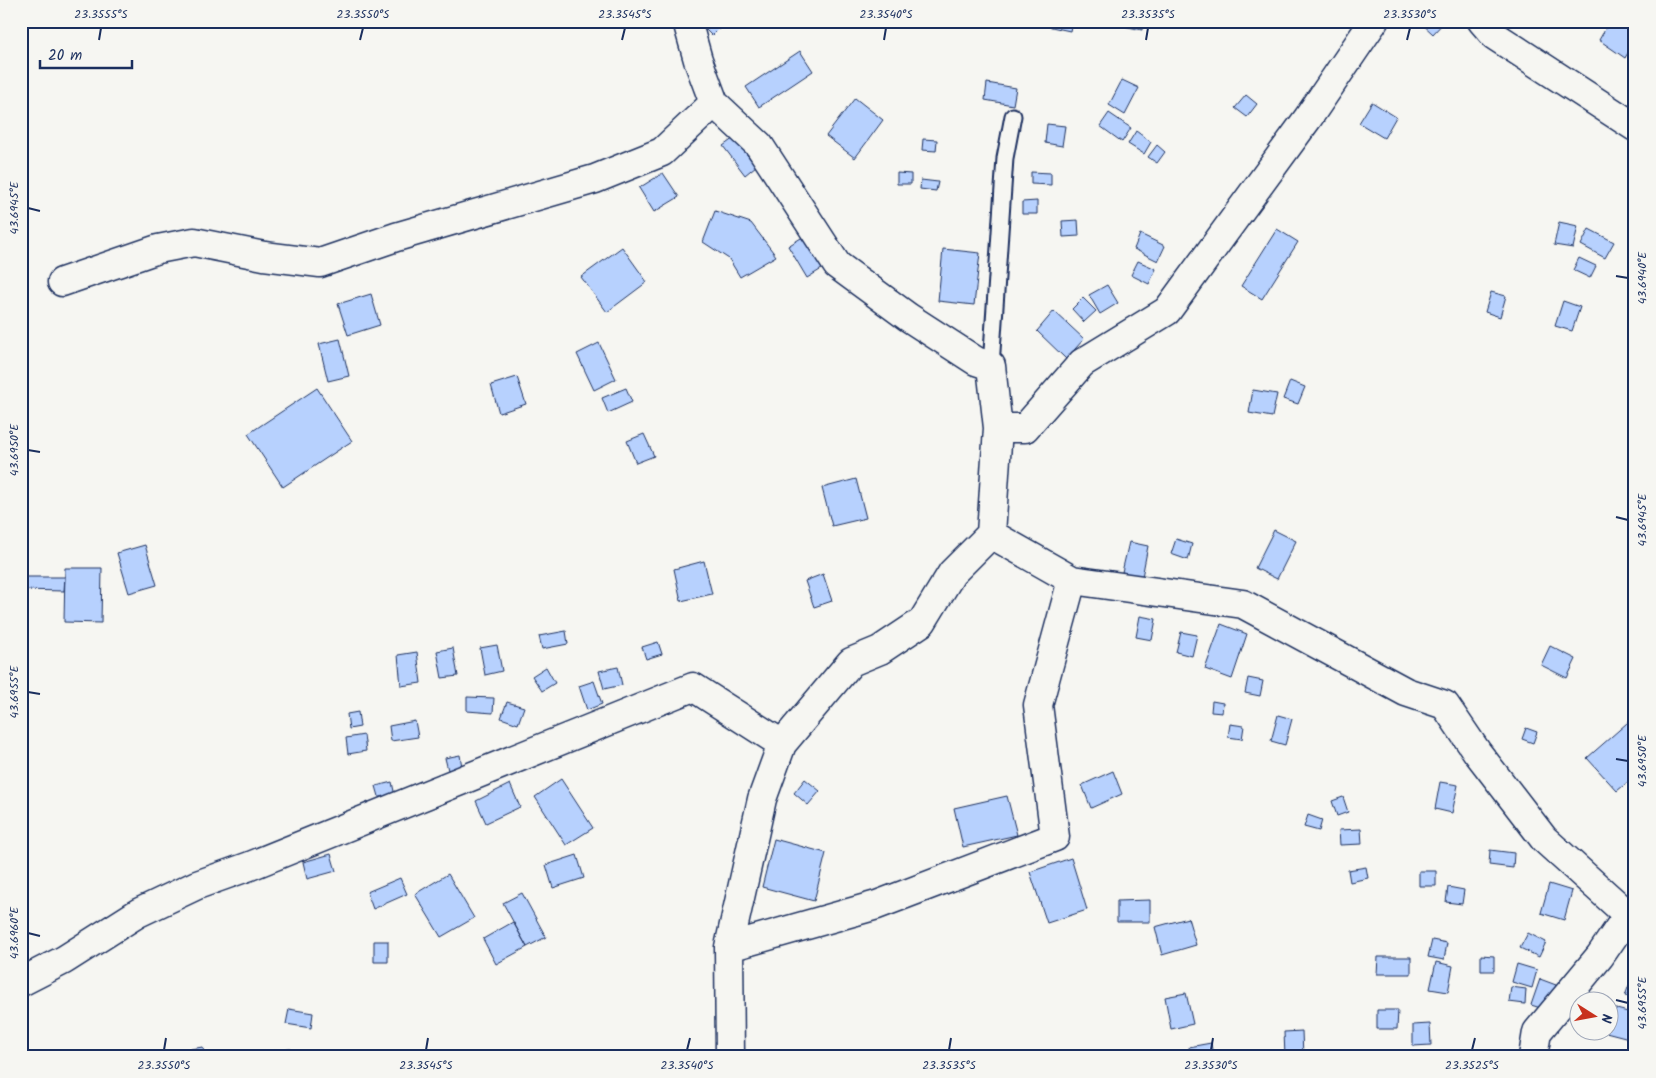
<svg xmlns="http://www.w3.org/2000/svg" width="1656" height="1078" viewBox="0 0 1656 1078" font-family="Kalam,sans-serif">
  <style>
    .building { fill: #b7d1fe; stroke: #1b2f5e }
    .lines { fill: none; stroke-linecap: round; stroke-linejoin: round }
    .service-casing { stroke: #1b2f5e; stroke-width: 19 }
    .minor-casing { stroke: #1b2f5e; stroke-width: 31 }
    .service { stroke: #f6f6f2; stroke-width: 15 }
    .minor { stroke: #f6f6f2; stroke-width: 28 }
    .ticks { fill: none; stroke: #1b2f5e; stroke-width: 2 }
    .neatline { fill: none; stroke: #1b2f5e; stroke-width: 2 }
    .ticks-label { font-size: 12px; text-anchor: middle; fill: #1b2f5e }
  </style>
  <rect width="100%" height="100%" fill="#f6f6f2"/>
  <filter id="ink" filterUnits="userSpaceOnUse"><feTurbulence type="fractalNoise" baseFrequency=".02" numOctaves="2"/><feDisplacementMap in="SourceGraphic" scale="10" xChannelSelector="R" yChannelSelector="G"/><feConvolveMatrix kernelMatrix="1 2 1 2 8 2 1 2 1" color-interpolation-filters="sRGB"/></filter>
  <g filter="url(#ink)">
    <!-- building -->
    <path class="building" d="M 697,21 L 727,21 L 712,36 Z
      M 1024,21 L 1072,21 L 1070,31 Z
      M 1120,21 L 1143,21 L 1142,30 L 1119,25 Z
      M 1419,21 L 1445,21 L 1433,34 Z
      M 1610,21 L 1625,21 L 1635,27 L 1635,41 L 1625,58 L 1599,40 Z
      M 800,51 L 813,71 L 759,107 L 746,87 Z
      M 1122,80 L 1139,88 L 1125,115 L 1109,105 Z
      M 987,83 L 1016,88 L 1013,105 L 985,100 Z
      M 1246,95 L 1257,104 L 1247,117 L 1235,108 Z
      M 855,98 L 883,120 L 855,158 L 826,136 Z
      M 1372,102 L 1396,117 L 1384,138 L 1359,123 Z
      M 1109,113 L 1131,128 L 1122,142 L 1100,126 Z
      M 1047,124 L 1065,126 L 1062,146 L 1045,143 Z
      M 1136,131 L 1151,142 L 1144,154 L 1128,144 Z
      M 734,138 L 756,166 L 745,175 L 723,146 Z
      M 923,139 L 937,140 L 936,151 L 922,150 Z
      M 1157,145 L 1165,152 L 1157,163 L 1148,157 Z
      M 1031,172 L 1051,173 L 1051,185 L 1031,184 Z
      M 663,173 L 679,197 L 654,212 L 639,188 Z
      M 897,173 L 911,174 L 911,184 L 897,184 Z
      M 921,180 L 938,182 L 936,191 L 920,189 Z
      M 1037,201 L 1037,214 L 1022,214 L 1022,202 Z
      M 715,211 L 751,223 L 776,256 L 740,277 L 729,259 L 703,242 Z
      M 1078,220 L 1079,236 L 1063,237 L 1062,221 Z
      M 1559,222 L 1578,226 L 1573,248 L 1554,245 Z
      M 1277,229 L 1298,242 L 1262,299 L 1241,286 Z
      M 1589,229 L 1614,242 L 1605,258 L 1581,245 Z
      M 1140,234 L 1165,246 L 1158,261 L 1134,249 Z
      M 806,235 L 825,267 L 807,278 L 788,246 Z
      M 622,247 L 647,282 L 607,312 L 581,277 Z
      M 943,249 L 980,253 L 974,305 L 938,301 Z
      M 1579,258 L 1596,266 L 1590,278 L 1573,270 Z
      M 1138,261 L 1156,269 L 1149,284 L 1131,275 Z
      M 1107,285 L 1118,303 L 1100,314 L 1089,295 Z
      M 1491,292 L 1506,296 L 1500,317 L 1485,312 Z
      M 371,294 L 380,325 L 348,335 L 338,304 Z
      M 1083,298 L 1096,311 L 1084,322 L 1072,309 Z
      M 1563,301 L 1580,307 L 1572,331 L 1555,326 Z
      M 1054,311 L 1084,339 L 1066,359 L 1037,331 Z
      M 340,339 L 349,376 L 328,381 L 319,344 Z
      M 599,343 L 616,379 L 594,390 L 577,354 Z
      M 517,377 L 526,404 L 499,413 L 491,385 Z
      M 1290,381 L 1305,387 L 1298,404 L 1283,399 Z
      M 317,388 L 352,441 L 283,487 L 248,434 Z
      M 626,388 L 632,402 L 608,413 L 602,398 Z
      M 1253,390 L 1277,394 L 1272,417 L 1249,413 Z
      M 644,434 L 654,456 L 636,463 L 627,441 Z
      M 856,479 L 866,518 L 832,526 L 822,488 Z
      M 1274,530 L 1296,541 L 1277,579 L 1255,568 Z
      M 1176,539 L 1192,544 L 1188,560 L 1171,554 Z
      M 1129,542 L 1148,546 L 1142,577 L 1122,572 Z
      M 145,545 L 157,585 L 129,593 L 117,553 Z
      M 704,561 L 712,594 L 681,601 L 674,569 Z
      M 65,568 L 102,568 L 101,623 L 64,622 Z
      M 823,574 L 832,601 L 814,607 L 805,581 Z
      M 21,577 L 65,577 L 64,591 L 21,590 Z
      M 1140,616 L 1156,619 L 1152,640 L 1136,637 Z
      M 1221,624 L 1247,634 L 1232,679 L 1205,669 Z
      M 566,631 L 568,644 L 542,649 L 539,636 Z
      M 1181,632 L 1197,635 L 1192,656 L 1176,652 Z
      M 658,642 L 662,654 L 646,659 L 642,647 Z
      M 497,645 L 502,671 L 485,675 L 480,648 Z
      M 1550,646 L 1576,659 L 1567,678 L 1541,665 Z
      M 453,648 L 458,676 L 442,678 L 437,651 Z
      M 417,652 L 421,683 L 401,686 L 398,655 Z
      M 546,667 L 555,683 L 542,691 L 532,676 Z
      M 618,667 L 622,685 L 604,689 L 599,671 Z
      M 1248,678 L 1263,681 L 1260,696 L 1245,693 Z
      M 594,681 L 602,704 L 587,710 L 579,686 Z
      M 467,697 L 494,698 L 493,713 L 467,711 Z
      M 1212,701 L 1223,703 L 1222,713 L 1211,712 Z
      M 507,702 L 524,707 L 518,724 L 501,718 Z
      M 358,712 L 360,727 L 349,729 L 347,714 Z
      M 1278,715 L 1292,719 L 1285,745 L 1271,741 Z
      M 1635,716 L 1635,776 L 1617,791 L 1587,758 Z
      M 415,721 L 418,737 L 391,741 L 389,726 Z
      M 1230,724 L 1244,726 L 1242,739 L 1228,737 Z
      M 1526,728 L 1537,732 L 1533,743 L 1522,739 Z
      M 364,735 L 366,751 L 348,754 L 346,738 Z
      M 460,755 L 462,767 L 448,770 L 445,758 Z
      M 1113,771 L 1122,794 L 1091,808 L 1082,785 Z
      M 561,779 L 593,828 L 566,845 L 535,797 Z
      M 805,779 L 820,791 L 808,805 L 794,793 Z
      M 392,782 L 395,796 L 380,800 L 376,786 Z
      M 1440,782 L 1458,785 L 1452,813 L 1435,809 Z
      M 510,784 L 520,807 L 486,823 L 476,801 Z
      M 1007,796 L 1017,835 L 963,847 L 954,808 Z
      M 1343,797 L 1348,812 L 1337,816 L 1332,801 Z
      M 1308,815 L 1322,820 L 1319,831 L 1304,827 Z
      M 1361,829 L 1362,844 L 1340,845 L 1339,830 Z
      M 774,839 L 826,853 L 814,901 L 762,887 Z
      M 1490,850 L 1514,853 L 1513,868 L 1489,865 Z
      M 331,854 L 336,871 L 307,879 L 303,862 Z
      M 577,855 L 584,878 L 553,888 L 546,865 Z
      M 1071,858 L 1087,910 L 1047,923 L 1030,872 Z
      M 1366,867 L 1368,878 L 1350,882 L 1348,870 Z
      M 1419,871 L 1436,871 L 1436,886 L 1419,886 Z
      M 448,874 L 474,918 L 441,937 L 415,894 Z
      M 400,878 L 407,894 L 373,909 L 367,892 Z
      M 1549,884 L 1572,891 L 1564,920 L 1541,913 Z
      M 1448,887 L 1464,890 L 1462,904 L 1446,902 Z
      M 522,893 L 546,937 L 527,947 L 503,903 Z
      M 1150,900 L 1150,922 L 1117,922 L 1117,901 Z
      M 1188,918 L 1196,945 L 1162,955 L 1155,927 Z
      M 513,922 L 527,947 L 496,964 L 483,939 Z
      M 1528,933 L 1546,942 L 1539,957 L 1520,948 Z
      M 1432,940 L 1447,943 L 1444,960 L 1428,957 Z
      M 374,941 L 388,941 L 388,962 L 374,962 Z
      M 1481,955 L 1494,956 L 1494,971 L 1481,971 Z
      M 1378,957 L 1411,957 L 1411,974 L 1377,974 Z
      M 1436,962 L 1453,966 L 1448,992 L 1430,989 Z
      M 1517,964 L 1537,970 L 1532,988 L 1512,982 Z
      M 1540,979 L 1556,985 L 1547,1010 L 1531,1005 Z
      M 1629,985 L 1635,986 L 1635,999 L 1625,996 Z
      M 1511,987 L 1526,989 L 1525,1004 L 1509,1002 Z
      M 1186,993 L 1193,1024 L 1171,1029 L 1165,997 Z
      M 1613,1008 L 1635,1014 L 1629,1038 L 1606,1032 L 1608,1030 L 1608,1023 Z
      M 289,1009 L 313,1013 L 311,1028 L 286,1024 Z
      M 1377,1010 L 1398,1010 L 1397,1029 L 1377,1029 Z
      M 1430,1024 L 1431,1045 L 1413,1046 L 1413,1025 Z
      M 1302,1031 L 1303,1057 L 1285,1057 L 1284,1032 Z
      M 1211,1043 L 1213,1057 L 1191,1057 L 1189,1047 Z
      M 203,1047 L 204,1057 L 184,1057 L 183,1050 Z
      M 291,1049 L 292,1057 L 248,1057 L 248,1053 Z"/>
    <g class="lines">
      <defs>
        <path id="service" d="M 991,366 L 1005,158 L 1013,116"/>
        <path id="minor" d="M 1482,21 L 1495,36 L 1635,127
          M 62,282 L 158,249 L 194,242 L 264,256 L 320,263 L 396,237 L 595,179 L 662,152 L 714,103 L 698,60 L 687,21
          M 998,428 L 1025,428 L 1082,363 L 1167,311 L 1308,118 L 1374,21
          M 991,534 L 1072,580 L 1243,604 L 1406,692 L 1445,705 L 1477,752 L 1544,839 L 1628,915
          M 729,947 L 877,905 L 1055,837 L 1038,705 L 1072,580
          M 21,982 L 64,960 L 138,913 L 197,885 L 250,866 L 693,687 L 782,744 L 851,662 L 880,650 L 922,622 L 952,573 L 991,534 L 998,428 L 991,366 L 976,361 L 908,317 L 837,265 L 759,145 L 714,103
          M 730,1057 L 729,947 L 762,799 L 782,744
          M 1533,1057 L 1537,1032 L 1600,956 L 1628,915 L 1635,912"/>
      </defs>
      <!-- service casing -->
      <use href="#service" class="service-casing"/>
      <!-- minor casing -->
      <use href="#minor" class="minor-casing"/>
      <!-- service -->
      <use href="#service" class="service"/>
      <!-- minor -->
      <use href="#minor" class="minor"/>
    </g>
  </g>
  <!-- ticks -->
  <path class="ticks" d="M 99,40 L 101,28M 360,40 L 363,28M 622,40 L 625,28M 884,40 L 886,28M 1146,40 L 1148,28M 1407,40 L 1410,28M 28,208 L 40,211M 1616,276 L 1628,278M 28,450 L 40,452M 1616,517 L 1628,520M 28,692 L 40,694M 1616,759 L 1628,761M 28,933 L 40,936M 1616,1000 L 1628,1003M 164,1050 L 166,1038M 426,1050 L 428,1038M 687,1050 L 690,1038M 949,1050 L 951,1038M 1211,1050 L 1213,1038M 1472,1050 L 1475,1038"/>
  <!-- margin -->
  <rect width="1656" height="1078" fill="none" stroke="#f6f6f2" stroke-width="55"/>
  <!-- north arrow -->
  <g transform="translate(1594 1016) rotate(101)"><circle r="24" fill="#f6f6f2" stroke="#9ea6b7"/>
  <path d="M0-4L9 19L0 12L-9 19Z" fill="#c8321e"/>
  <text y="-8" font-size="14" font-weight="bold" text-anchor="middle" fill="#1b2f5e">N</text>
  </g>
  <!-- scale -->
  <path d="M40 60v8h92v-8" fill="none" stroke="#1b2f5e" stroke-width="2.5"/>
  <text x="48" y="60" font-size="15" fill="#1b2f5e" stroke="#f6f6f2" stroke-width="4" paint-order="stroke">20 m</text>
  <rect x="28" y="28" width="1600" height="1022" class="neatline"/>
  <g class="ticks-label">
    <text x="101" y="18">23.3555°S</text>
    <text x="363" y="18">23.3550°S</text>
    <text x="625" y="18">23.3545°S</text>
    <text x="886" y="18">23.3540°S</text>
    <text x="1148" y="18">23.3535°S</text>
    <text x="1410" y="18">23.3530°S</text>
    <text transform="translate(14 208) rotate(-90)" y="4">43.6945°E</text>
    <text transform="translate(1642 278) rotate(-90)" y="4">43.6940°E</text>
    <text transform="translate(14 450) rotate(-90)" y="4">43.6950°E</text>
    <text transform="translate(1642 520) rotate(-90)" y="4">43.6945°E</text>
    <text transform="translate(14 692) rotate(-90)" y="4">43.6955°E</text>
    <text transform="translate(1642 761) rotate(-90)" y="4">43.6950°E</text>
    <text transform="translate(14 933) rotate(-90)" y="4">43.6960°E</text>
    <text transform="translate(1642 1003) rotate(-90)" y="4">43.6955°E</text>
    <text x="164" y="1069">23.3550°S</text>
    <text x="426" y="1069">23.3545°S</text>
    <text x="687" y="1069">23.3540°S</text>
    <text x="949" y="1069">23.3535°S</text>
    <text x="1211" y="1069">23.3530°S</text>
    <text x="1472" y="1069">23.3525°S</text>
  </g>
</svg>
